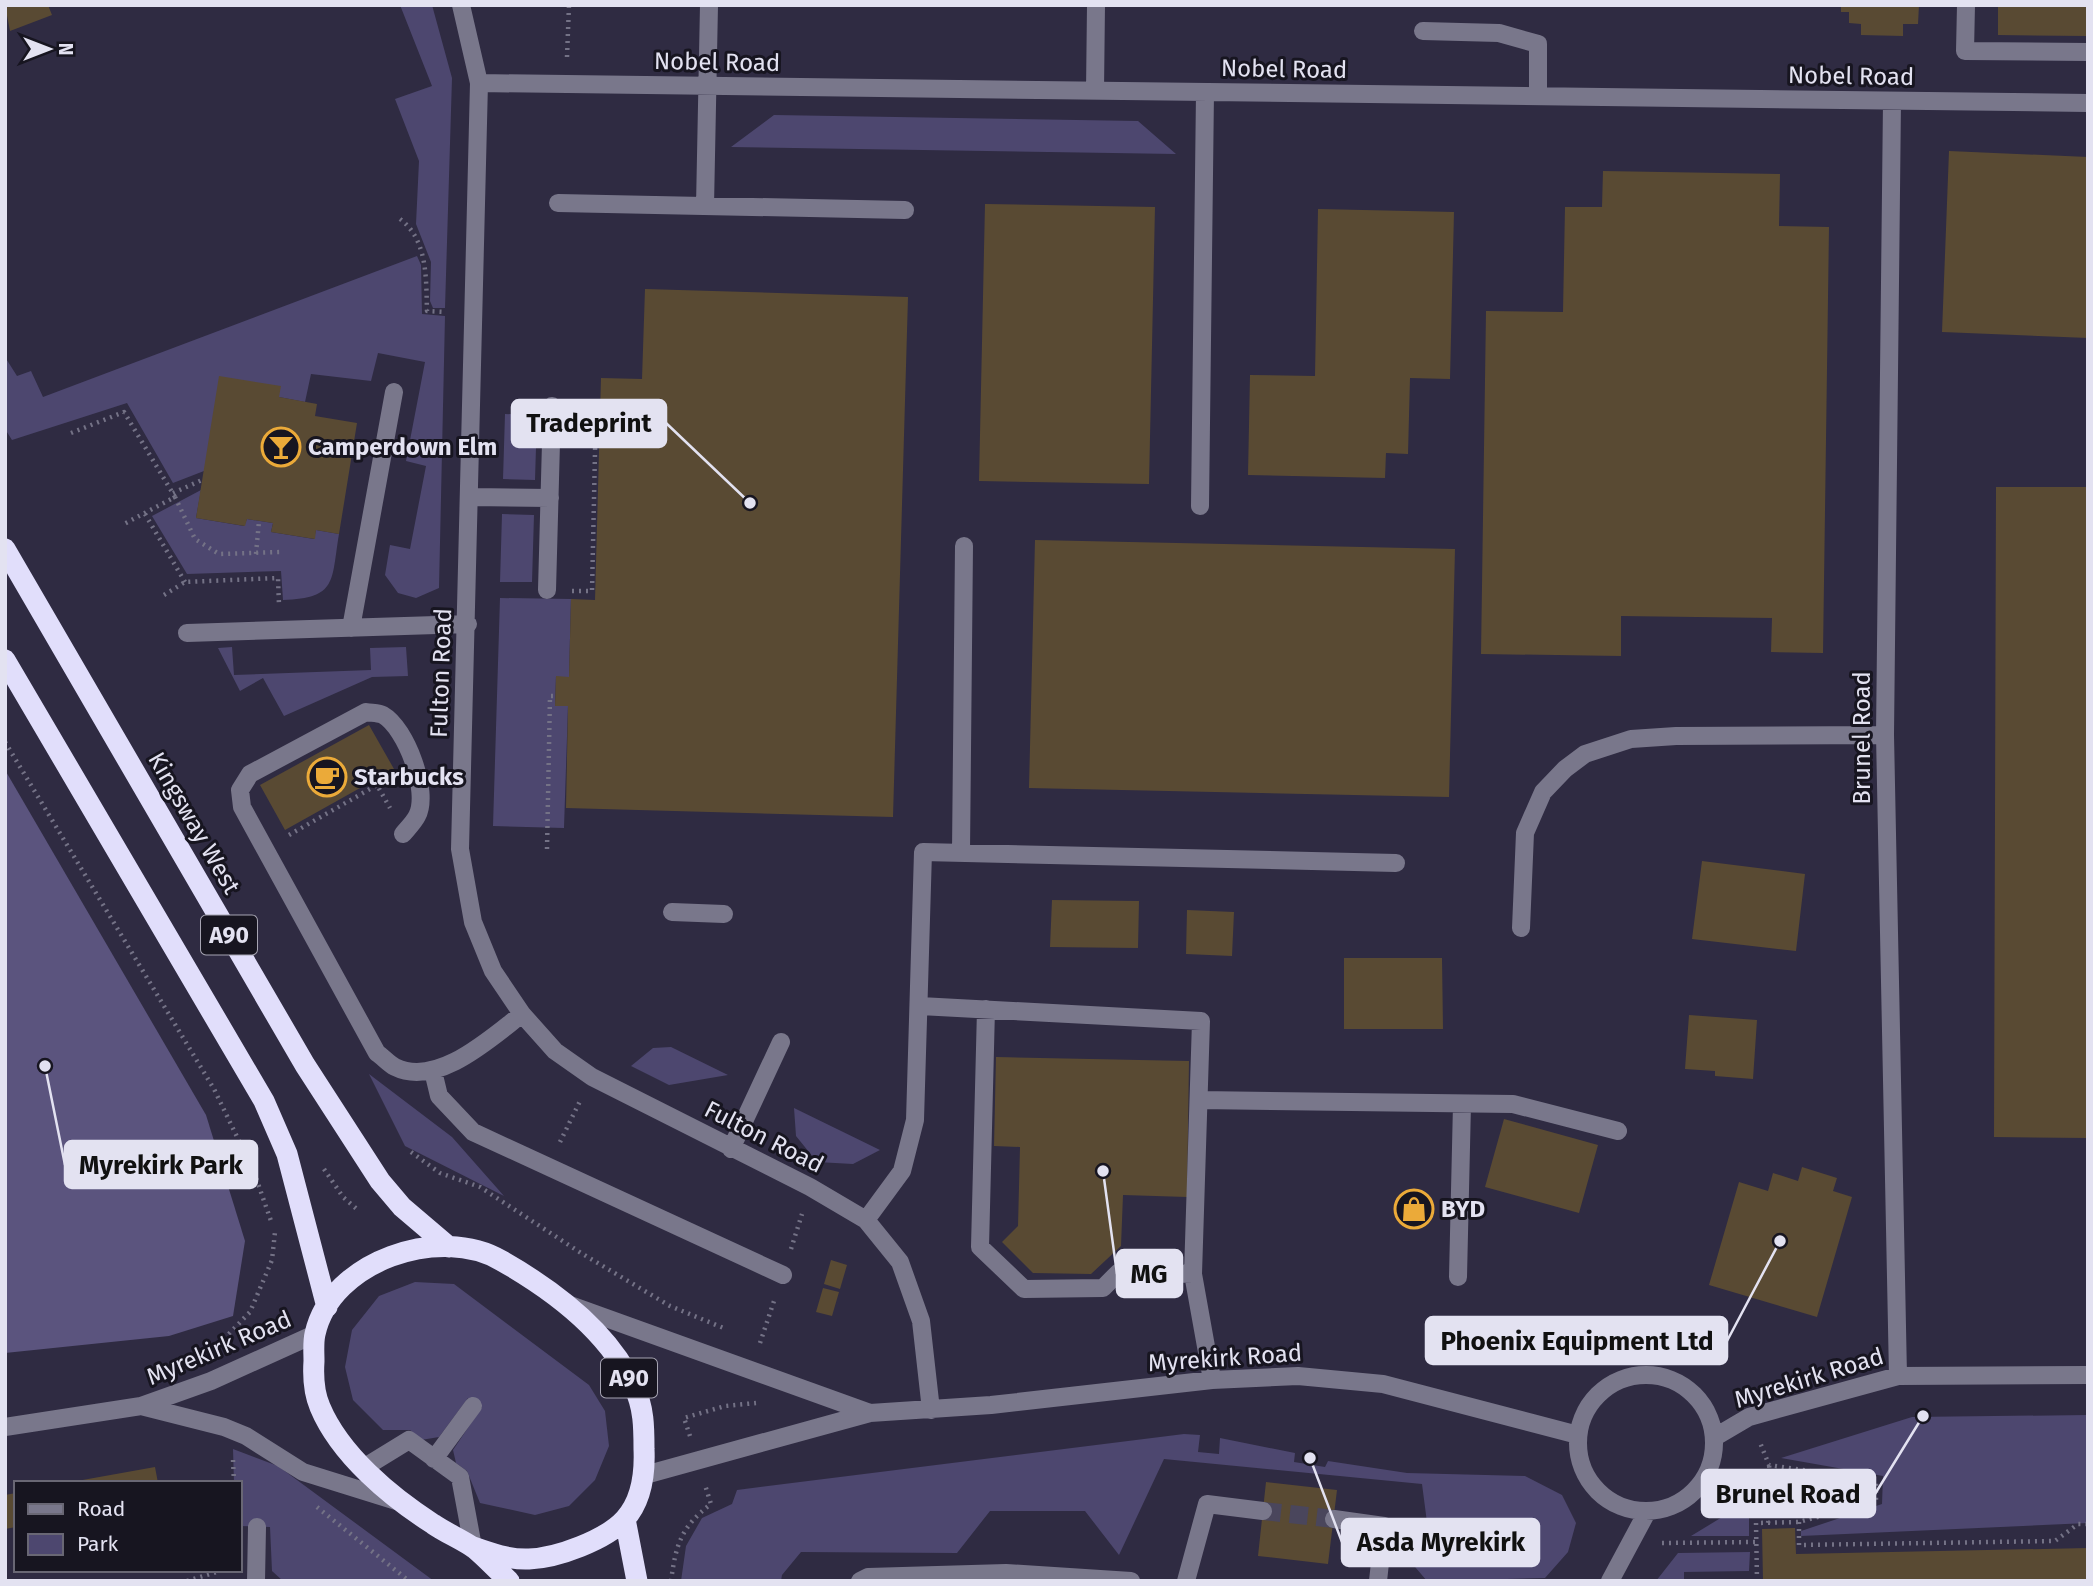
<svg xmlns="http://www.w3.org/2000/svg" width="2093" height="1586" viewBox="0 0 2093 1586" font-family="'Fira Sans',sans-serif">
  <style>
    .green { fill: #4d476f }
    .forest { fill: #5b547e }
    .building { fill: #594a33 }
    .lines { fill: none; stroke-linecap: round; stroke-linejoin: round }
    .minor-tunnel { stroke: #4a465c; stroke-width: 18; stroke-dasharray: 18 9; stroke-linecap: butt }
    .path { stroke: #747286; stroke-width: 4.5; stroke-dasharray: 2 5; stroke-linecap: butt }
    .minor { stroke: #79778b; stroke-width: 18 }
    .highway { stroke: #e1defb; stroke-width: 21 }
    .labels { text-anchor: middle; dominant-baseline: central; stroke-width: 6; stroke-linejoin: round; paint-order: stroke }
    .shield { fill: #171520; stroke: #a6a4b2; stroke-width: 2 }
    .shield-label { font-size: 23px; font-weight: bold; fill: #e3e2f1 }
    .street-label { font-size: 24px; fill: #e3e2f1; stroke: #171520 }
    .poi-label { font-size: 24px; font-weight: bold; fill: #e3e2f1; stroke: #171520; text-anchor: start }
    .leader { fill: none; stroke: #e3e2f1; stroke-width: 2.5 }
    .callout-dot { fill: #e3e2f1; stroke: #171520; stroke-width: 2.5 }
    .callout { fill: #e3e2f1; stroke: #e3e2f1; stroke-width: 2.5 }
    .callout-label { font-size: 26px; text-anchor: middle; font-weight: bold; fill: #111 }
  </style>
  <rect width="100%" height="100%" fill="#2f2b42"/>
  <!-- green -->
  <path class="green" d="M 400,5 L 432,5 L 452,78 L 445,308 L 433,308 L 430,301 L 431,262 L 416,224 L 419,161 L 395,99 L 432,86 Z
    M 774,115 L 1138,121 L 1176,154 L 731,147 Z
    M 417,256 L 421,265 L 422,314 L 445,316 L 439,588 L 416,598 L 398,593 L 385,575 L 390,545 L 410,549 L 426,466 L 406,461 L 425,362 L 378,353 L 371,381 L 311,374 L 305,402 L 279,397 L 204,471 L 173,483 L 127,403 L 12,440 L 5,429 L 5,357 L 17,376 L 31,371 L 43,397 Z
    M 505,414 L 537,415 L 535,480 L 503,479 Z
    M 201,490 L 196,518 L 244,526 L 247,519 L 273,523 L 271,532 L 314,539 L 316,530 L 339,534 C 331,581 338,598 283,600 L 281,571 L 187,574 L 152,516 Z
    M 502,514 L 534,515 L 532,582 L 500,582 Z
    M 500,598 L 571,599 L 569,677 L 556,677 L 555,706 L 568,706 L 564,828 L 493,826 Z
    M 232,647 L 234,675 L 371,670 L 370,648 L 406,647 L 408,676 L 372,677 L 284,716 L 263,678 L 240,691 L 218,648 Z
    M 671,1047 L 728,1075 L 669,1085 L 631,1066 L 653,1048 Z
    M 369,1074 L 452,1137 L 504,1196 L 405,1146 Z
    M 794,1108 L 880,1150 L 853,1164 L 817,1162 L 796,1136 Z
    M 415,1282 L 454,1284 L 589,1385 L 605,1411 L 609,1446 L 595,1480 L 569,1506 L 535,1515 L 480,1503 L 467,1471 L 456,1463 L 453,1450 L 482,1407 L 468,1398 L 439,1437 L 421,1440 L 410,1430 L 383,1430 L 353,1400 L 345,1367 L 352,1330 L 379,1296 Z
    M 2088,1415 L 2088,1523 L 1801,1536 L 1801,1531 L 1882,1504 L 1883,1476 L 1781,1458 L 1912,1417 Z
    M 1184,1434 L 1200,1435 L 1198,1452 L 1219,1454 L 1220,1438 L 1295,1453 L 1294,1462 L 1325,1467 L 1328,1461 L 1407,1473 L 1525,1476 L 1562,1495 L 1576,1523 L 1568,1552 L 1545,1578 L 1427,1581 L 1410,1561 L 1464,1564 L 1468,1534 L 1428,1530 L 1422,1484 L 1164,1459 L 1119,1555 L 1085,1511 L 990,1511 L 957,1553 L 801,1552 L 782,1575 L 781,1581 L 681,1581 L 686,1546 L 702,1518 L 732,1504 L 737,1490 Z
    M 233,1449 L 278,1466 L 434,1581 L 283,1581 L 272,1571 L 270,1527 L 240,1526 L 240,1483 L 234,1483 Z
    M 1776,1472 L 1870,1484 L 1870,1496 L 1799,1518 L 1773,1518 L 1777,1497 Z
    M 1765,1491 L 1764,1516 L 1749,1518 L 1749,1536 L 1691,1536 Z
    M 1750,1552 L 1749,1571 L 1684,1572 L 1684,1581 L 1656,1581 L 1678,1553 Z"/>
  <!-- forest -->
  <path class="forest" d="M 5,770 L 206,1115 L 245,1241 L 233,1316 L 169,1336 L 5,1353 Z"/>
  <!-- building -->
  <path class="building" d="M 5,5 L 48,5 L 52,15 L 10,31 Z
    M 1841,5 L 1919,5 L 1918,24 L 1903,24 L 1903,36 L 1861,35 L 1861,24 L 1849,23 L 1849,12 L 1841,12 Z
    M 1998,5 L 2088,5 L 2088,36 L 1998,35 Z
    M 1949,151 L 2088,157 L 2088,338 L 1942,332 Z
    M 1603,171 L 1780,174 L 1779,226 L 1829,227 L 1823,653 L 1771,652 L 1772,618 L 1621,616 L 1621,656 L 1481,654 L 1486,311 L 1563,312 L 1565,207 L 1602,207 Z
    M 985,204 L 1155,207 L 1149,484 L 979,481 Z
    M 1318,209 L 1454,212 L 1450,379 L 1410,378 L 1408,454 L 1386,453 L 1385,478 L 1248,475 L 1250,375 L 1315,376 Z
    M 645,289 L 908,297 L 893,817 L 566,808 L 568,706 L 555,706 L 556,676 L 569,677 L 571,599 L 595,600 L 601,378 L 642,379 Z
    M 219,376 L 281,386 L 279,397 L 317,404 L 315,416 L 357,423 L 339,534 L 316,530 L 315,539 L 271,532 L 273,523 L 247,519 L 245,526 L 196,518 Z
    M 1996,487 L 2088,487 L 2088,1138 L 1994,1137 Z
    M 1035,540 L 1455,549 L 1449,797 L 1029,788 Z
    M 369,725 L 394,769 L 285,830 L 260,785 Z
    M 1702,861 L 1805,874 L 1796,951 L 1692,939 Z
    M 1052,900 L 1139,901 L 1138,948 L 1050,947 Z
    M 1187,910 L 1234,912 L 1232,956 L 1186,954 Z
    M 1344,958 L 1442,958 L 1443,1029 L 1344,1029 Z
    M 1689,1015 L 1757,1020 L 1753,1079 L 1715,1076 L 1715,1071 L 1685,1069 Z
    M 996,1057 L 1189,1061 L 1187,1197 L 1123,1195 L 1121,1246 L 1091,1274 L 1033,1273 L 1002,1242 L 1018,1226 L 1020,1147 L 994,1146 Z
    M 1504,1119 L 1598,1145 L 1579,1213 L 1485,1187 Z
    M 1802,1167 L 1837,1178 L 1833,1191 L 1852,1197 L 1817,1317 L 1709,1285 L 1739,1182 L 1768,1191 L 1773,1173 L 1798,1181 Z
    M 831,1260 L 847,1265 L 840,1289 L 824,1284 Z
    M 823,1288 L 839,1292 L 832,1316 L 816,1312 Z
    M 155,1467 L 158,1483 L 77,1483 L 77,1481 Z
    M 1266,1482 L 1337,1490 L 1328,1564 L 1258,1556 Z
    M 16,1493 L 16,1527 L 5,1529 L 5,1495 Z
    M 1795,1528 L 1796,1554 L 2088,1548 L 2088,1581 L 1763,1581 L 1762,1529 Z"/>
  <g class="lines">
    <!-- minor-tunnel -->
    <path class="minor-tunnel" d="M 1263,1511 L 1334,1519"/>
    <!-- path -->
    <path class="path" d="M 567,57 L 569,5
      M 400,219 C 428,240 426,279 427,311 L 445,312
      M 578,406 L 600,406
      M 71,433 L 124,412 L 175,497 L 124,524
      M 173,493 L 202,480
      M 175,497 L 195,539 L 219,554 L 281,552
      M 145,514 L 185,582
      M 256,554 L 259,521
      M 572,591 L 592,591 L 596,406
      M 164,595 L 185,582 L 278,578 L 279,605
      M 5,742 L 214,1089 L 254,1172 L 271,1221
      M 289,835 L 377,785 L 390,808
      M 547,849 L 550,696 L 555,696
      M 560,1142 L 581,1099
      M 411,1152 L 440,1173 L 480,1187 L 581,1253 L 670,1306 L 726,1329
      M 324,1169 L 343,1197 L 359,1211
      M 791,1249 L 802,1214
      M 760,1343 L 774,1301
      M 219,1344 L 250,1312 L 272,1260 L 275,1232
      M 690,1436 L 684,1418 L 725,1406 L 756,1403
      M 233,1460 L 234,1483
      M 317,1507 L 409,1581
      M 1799,1522 L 1799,1545 L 2055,1541 L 2078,1524 L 2088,1524
      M 1768,1523 L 1773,1495 L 1769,1465
      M 1662,1543 L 1756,1542
      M 187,1581 L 223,1570
      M 671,1581 C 676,1544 681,1527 711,1504 L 705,1485
      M 1757,1581 L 1756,1523 L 1799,1522 L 1876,1501 L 1876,1481 L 1769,1465 L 1759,1440"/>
    <!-- minor -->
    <path class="minor" d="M 461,5 L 479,83 L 460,849 L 473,922 L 493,971 L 522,1014 L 555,1051 L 592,1077 L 810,1187 L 866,1220 L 900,1262 L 921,1321 L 931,1410
      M 1966,5 L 1965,51 L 2088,52
      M 1423,31 L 1499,33 L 1538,44 L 1538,96
      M 479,83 L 2088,103
      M 1095,91 L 1096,5
      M 1892,101 L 1885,735 L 1898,1376
      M 558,203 L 905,210
      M 705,206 L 709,5
      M 471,497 L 550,498
      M 1200,506 L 1205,92
      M 547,590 L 552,406
      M 351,628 L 394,392
      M 187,633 L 468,624
      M 403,834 C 408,828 414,822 417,816 C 430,792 406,728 383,715 C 379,713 371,713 366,712 L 250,774 L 240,790 L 242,807 L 377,1053 C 383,1057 389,1064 395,1067 C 437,1088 491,1038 522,1014
      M 961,852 L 964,546
      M 672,912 L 724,914
      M 1521,928 L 1525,833 L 1543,792 L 1565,769 L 1585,754 L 1631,739 L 1676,736 L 1885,735
      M 920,1006 L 1201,1021 L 1193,1274 L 1212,1380
      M 986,1009 L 980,1247 L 1024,1289 L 1103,1288 L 1119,1272 L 1193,1274
      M 433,1071 L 439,1096 L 473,1132 L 783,1275
      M 1199,1100 L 1513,1104 L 1618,1131
      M 731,1149 L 781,1042
      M 866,1220 L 902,1171 L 915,1120 L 923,852 L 1396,863
      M 1458,1277 L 1462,1104
      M 570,1305 L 870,1413
      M1578 1443a68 68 0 1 1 136 0a68 68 0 1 1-136 0Z
      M 141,1406 L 224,1427 L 246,1436 L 303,1472 L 396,1501
      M 5,1427 L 141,1406 L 211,1381 L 315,1334
      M 1715,1437 L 1749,1417 L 1898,1376 L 2088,1375
      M 434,1459 L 473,1406
      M 365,1467 L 409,1440 L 460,1477 L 473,1547
      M 645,1475 L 870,1413 L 991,1405 L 1212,1380 L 1298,1376 L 1383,1384 L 1578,1435
      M 1334,1519 L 1384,1526 L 1378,1581
      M 256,1581 L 257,1527
      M 860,1581 L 868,1577 L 1006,1573 L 1131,1581
      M 1186,1581 L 1207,1504 L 1263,1511
      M 1610,1581 L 1647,1512"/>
    <!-- highway -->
    <path class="highway" d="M 5,549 L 305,1065 L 380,1181 L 402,1207 L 449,1247
      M 5,660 L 264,1101 L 287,1154 L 327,1307
      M 625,1519 L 637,1581
      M 473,1547 C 490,1553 510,1560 529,1559 C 557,1558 606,1540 625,1519 C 642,1500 645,1472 644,1449 C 644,1428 644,1407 634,1387 C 609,1332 553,1290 502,1261 C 440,1224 331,1261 315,1334 C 313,1343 314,1352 314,1361 C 313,1376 314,1393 320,1407 C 340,1455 391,1497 433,1524 C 446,1533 461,1539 474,1548 C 486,1558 497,1570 509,1581"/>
  </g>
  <!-- icons -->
  <defs>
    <symbol id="bar-ring" viewBox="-11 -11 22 22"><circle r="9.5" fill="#171520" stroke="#ebaa39" stroke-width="1.5"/><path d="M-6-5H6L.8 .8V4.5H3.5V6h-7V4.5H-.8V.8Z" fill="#ebaa39"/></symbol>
    <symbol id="cafe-ring" viewBox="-11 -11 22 22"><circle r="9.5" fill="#171520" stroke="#ebaa39" stroke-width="1.5"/><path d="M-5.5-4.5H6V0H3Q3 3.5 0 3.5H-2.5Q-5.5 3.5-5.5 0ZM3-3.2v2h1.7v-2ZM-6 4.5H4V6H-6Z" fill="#ebaa39"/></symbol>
    <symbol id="shop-ring" viewBox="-11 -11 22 22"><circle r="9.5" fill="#171520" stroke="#ebaa39" stroke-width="1.5"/><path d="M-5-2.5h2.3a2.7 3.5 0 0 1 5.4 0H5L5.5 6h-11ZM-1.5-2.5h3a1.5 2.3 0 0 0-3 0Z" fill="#ebaa39"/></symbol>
  </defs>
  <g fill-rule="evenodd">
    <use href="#bar-ring" x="259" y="425" width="44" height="44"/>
    <use href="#cafe-ring" x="305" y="755" width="44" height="44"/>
    <use href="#shop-ring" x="1392" y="1187" width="44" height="44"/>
  </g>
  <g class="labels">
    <!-- shield labels -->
    <g class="shield">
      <rect x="201" y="915.5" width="56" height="39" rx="5"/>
      <rect x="601" y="1358.5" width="56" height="39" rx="5"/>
    </g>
    <g class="shield-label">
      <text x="229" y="935">A90</text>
      <text x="629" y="1378">A90</text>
    </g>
    <!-- street labels -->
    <g class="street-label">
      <text transform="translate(717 62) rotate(1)">Nobel Road</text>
      <text transform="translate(1284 69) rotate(1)">Nobel Road</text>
      <text transform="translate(1851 76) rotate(1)">Nobel Road</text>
      <text transform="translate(441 673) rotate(-88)">Fulton Road</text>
      <text transform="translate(1862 738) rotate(-90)">Brunel Road</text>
      <text transform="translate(194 823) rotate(60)">Kingsway West</text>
      <text transform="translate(764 1137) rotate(27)">Fulton Road</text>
      <text transform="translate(219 1348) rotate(-23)">Myrekirk Road</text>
      <text transform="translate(1225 1358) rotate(-4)">Myrekirk Road</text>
      <text transform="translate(1809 1378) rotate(-17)">Myrekirk Road</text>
    </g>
    <!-- poi labels -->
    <g class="poi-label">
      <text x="308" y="447">Camperdown Elm</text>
      <text x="354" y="777">Starbucks</text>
      <text x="1441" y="1209">BYD</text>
    </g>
  </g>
  <!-- callouts -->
  <path class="leader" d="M750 503L666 423M45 1066L65 1165M1103 1171L1117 1274M1780 1241L1727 1341M1923 1416L1875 1494M1310 1458L1342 1542"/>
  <g class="callout-dot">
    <circle cx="750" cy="503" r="7"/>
    <circle cx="45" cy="1066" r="7"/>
    <circle cx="1103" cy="1171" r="7"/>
    <circle cx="1780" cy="1241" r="7"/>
    <circle cx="1923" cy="1416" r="7"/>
    <circle cx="1310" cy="1458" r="7"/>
  </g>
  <g class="callout">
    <rect x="512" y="400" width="154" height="47" rx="7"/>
    <rect x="65" y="1141" width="192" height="47" rx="7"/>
    <rect x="1117" y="1250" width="65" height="47" rx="7"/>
    <rect x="1426" y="1317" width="301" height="47" rx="7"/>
    <rect x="1702" y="1470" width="173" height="47" rx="7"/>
    <rect x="1342" y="1519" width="197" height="47" rx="7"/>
  </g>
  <g class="callout-label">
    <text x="589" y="432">Tradeprint</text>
    <text x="161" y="1174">Myrekirk Park</text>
    <text x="1149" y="1283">MG</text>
    <text x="1577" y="1350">Phoenix Equipment Ltd</text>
    <text x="1788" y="1503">Brunel Road</text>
    <text x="1441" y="1551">Asda Myrekirk</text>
  </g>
  <!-- border -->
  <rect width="2093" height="1586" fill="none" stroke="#e3e2f1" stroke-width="14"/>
  <!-- legend -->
  <rect x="14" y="1481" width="228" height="91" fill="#171520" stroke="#696774" stroke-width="2"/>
  <rect x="28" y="1504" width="35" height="10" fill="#79778b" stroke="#696774" stroke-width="2"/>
  <text x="77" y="1516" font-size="21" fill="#e3e2f1">Road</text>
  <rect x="28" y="1534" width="35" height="21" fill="#4d476f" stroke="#696774" stroke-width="2"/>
  <text x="77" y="1551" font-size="21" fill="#e3e2f1">Park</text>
  <!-- north arrow -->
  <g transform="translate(49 49) rotate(90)" stroke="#171520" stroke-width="5" paint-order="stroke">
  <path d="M0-5L12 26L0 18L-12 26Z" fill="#e3e2f1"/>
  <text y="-10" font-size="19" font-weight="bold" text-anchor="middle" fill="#e3e2f1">N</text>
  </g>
</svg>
